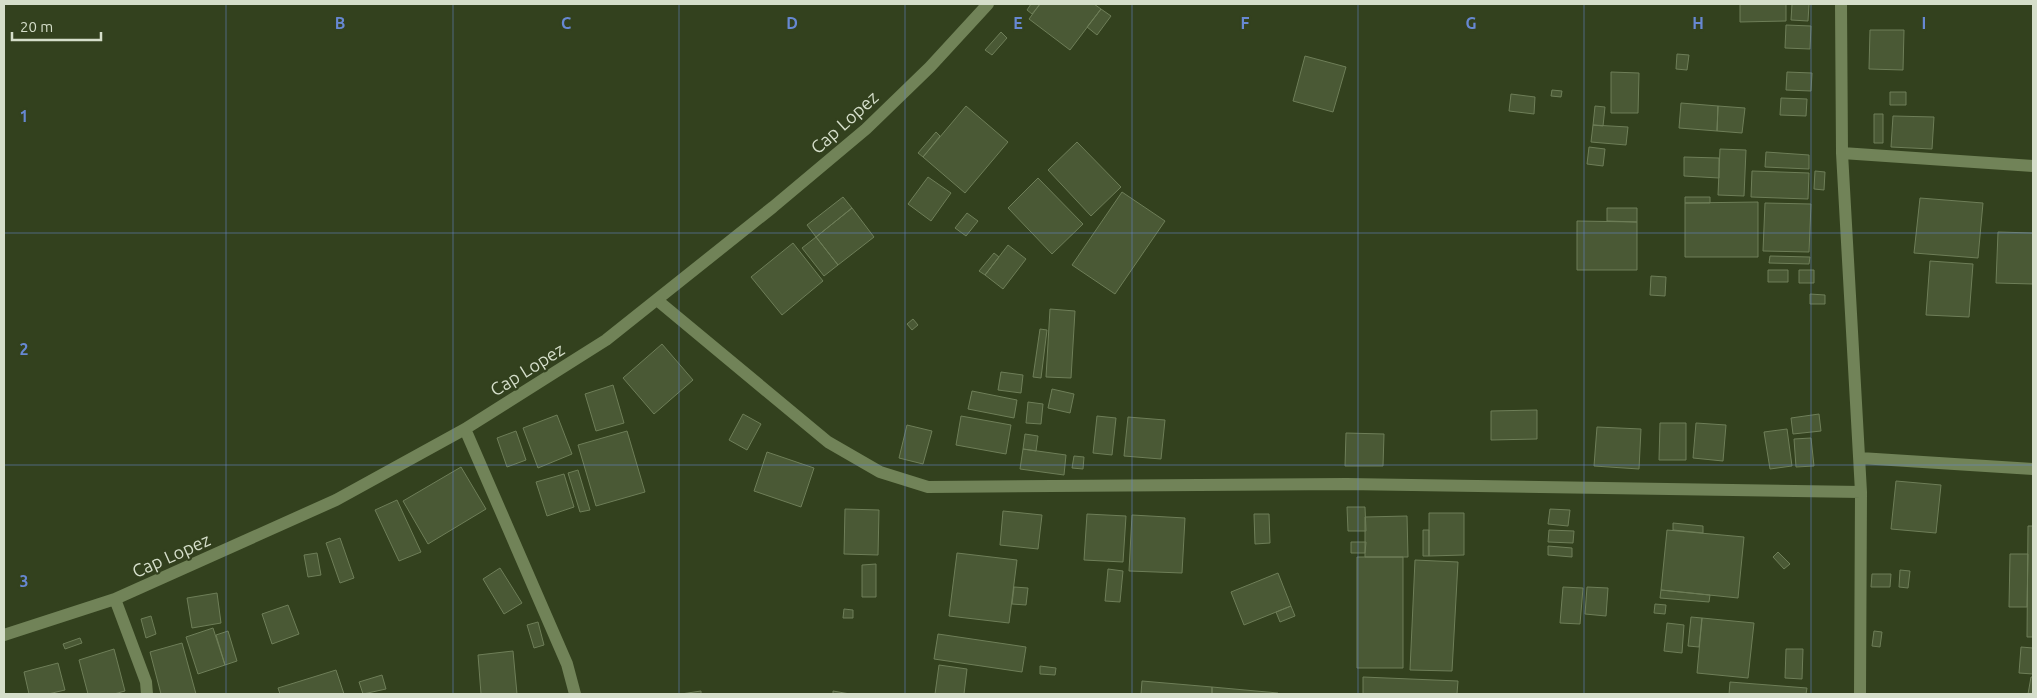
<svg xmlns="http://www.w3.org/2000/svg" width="2037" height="698" viewBox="0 0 2037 698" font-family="Ubuntu,sans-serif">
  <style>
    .building { fill: #4a5935; stroke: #6e7e58 }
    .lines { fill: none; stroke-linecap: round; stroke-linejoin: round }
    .minor { stroke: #718358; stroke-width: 12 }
    .grid { fill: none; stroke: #6788d2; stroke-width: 1; stroke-opacity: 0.55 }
    .labels { text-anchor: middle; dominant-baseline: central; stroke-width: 4.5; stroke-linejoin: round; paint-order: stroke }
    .street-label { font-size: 18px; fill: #d5deca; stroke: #33411e }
    .grid-label { font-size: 16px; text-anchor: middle; font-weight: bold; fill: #6788d2; stroke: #33411e; stroke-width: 4.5; stroke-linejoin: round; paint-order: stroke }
  </style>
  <rect width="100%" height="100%" fill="#33411e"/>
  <!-- building -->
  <path class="building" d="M 1031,4 L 1040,4 L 1032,14 L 1027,10 Z
    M 1040,4 L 1094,4 L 1101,9 L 1070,50 L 1029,19 Z
    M 1740,4 L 1786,4 L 1786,21 L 1740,22 Z
    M 1792,4 L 1809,4 L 1808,21 L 1791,20 Z
    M 1101,9 L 1111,16 L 1097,35 L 1087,27 Z
    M 1786,25 L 1811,26 L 1810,49 L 1785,48 Z
    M 1870,30 L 1904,30 L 1903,70 L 1869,69 Z
    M 1001,32 L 1007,38 L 992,55 L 985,50 Z
    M 1677,54 L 1689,55 L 1687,70 L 1676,69 Z
    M 1305,56 L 1346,67 L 1333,112 L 1293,101 Z
    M 1611,72 L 1639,73 L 1638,113 L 1611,113 Z
    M 1787,72 L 1812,73 L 1811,91 L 1786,90 Z
    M 1552,90 L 1562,91 L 1561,97 L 1551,96 Z
    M 1890,92 L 1906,92 L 1906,105 L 1890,105 Z
    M 1511,94 L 1535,97 L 1534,114 L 1509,111 Z
    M 1781,98 L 1807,99 L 1806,116 L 1780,115 Z
    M 1681,103 L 1718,106 L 1717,131 L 1679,128 Z
    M 966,106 L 1008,142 L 965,193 L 923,157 Z
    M 1595,106 L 1605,107 L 1603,126 L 1593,125 Z
    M 1718,106 L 1745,108 L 1742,133 L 1717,131 Z
    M 1874,114 L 1883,114 L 1883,143 L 1874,143 Z
    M 1893,116 L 1934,117 L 1932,149 L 1891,147 Z
    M 1593,125 L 1628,127 L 1626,145 L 1591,142 Z
    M 936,132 L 940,136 L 923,157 L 918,153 Z
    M 1077,142 L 1121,187 L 1091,216 L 1048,170 Z
    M 1589,147 L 1605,149 L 1603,166 L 1587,164 Z
    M 1720,149 L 1746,150 L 1744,196 L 1718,195 Z
    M 1766,152 L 1809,155 L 1809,169 L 1765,167 Z
    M 1684,157 L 1719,158 L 1719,178 L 1684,176 Z
    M 1752,171 L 1809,173 L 1808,199 L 1751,197 Z
    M 1815,171 L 1825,172 L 1824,190 L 1814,189 Z
    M 928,177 L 951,193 L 931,221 L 908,204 Z
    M 1038,178 L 1083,224 L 1052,254 L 1008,208 Z
    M 1122,192 L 1165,221 L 1115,294 L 1072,265 Z
    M 843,197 L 852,208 L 816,237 L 807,225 Z
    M 1685,197 L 1710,197 L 1710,203 L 1685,203 Z
    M 1920,198 L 1983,203 L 1978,258 L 1914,253 Z
    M 1758,202 L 1758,257 L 1685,257 L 1685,203 Z
    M 1765,203 L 1811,204 L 1809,252 L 1763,251 Z
    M 852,208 L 874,237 L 838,265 L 816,237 Z
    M 1607,208 L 1637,208 L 1637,222 L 1607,221 Z
    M 967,213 L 978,221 L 966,236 L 955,228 Z
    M 1577,221 L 1637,222 L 1637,270 L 1577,270 Z
    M 1998,232 L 2033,233 L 2033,284 L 1996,283 Z
    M 816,237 L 838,265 L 824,276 L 802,248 Z
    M 793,243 L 823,281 L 782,315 L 751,277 Z
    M 1008,245 L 1026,259 L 1003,289 L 985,275 Z
    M 994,253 L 999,257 L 985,275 L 979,271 Z
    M 1770,256 L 1810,257 L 1809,264 L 1769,263 Z
    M 1930,261 L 1973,264 L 1969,317 L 1926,315 Z
    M 1768,270 L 1788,270 L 1788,282 L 1768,282 Z
    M 1799,270 L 1814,270 L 1814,283 L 1799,283 Z
    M 1651,276 L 1666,277 L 1665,296 L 1650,295 Z
    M 1810,294 L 1825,295 L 1825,304 L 1810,304 Z
    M 1050,309 L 1075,311 L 1071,378 L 1046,377 Z
    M 913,319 L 918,325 L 912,330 L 907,324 Z
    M 1040,329 L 1047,330 L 1041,378 L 1033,377 Z
    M 662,344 L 693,380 L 654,414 L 623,378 Z
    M 1001,372 L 1023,375 L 1021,393 L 998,390 Z
    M 613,385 L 624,423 L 596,431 L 585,394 Z
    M 1052,389 L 1074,394 L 1070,413 L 1048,408 Z
    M 972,391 L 1017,400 L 1014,418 L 968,409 Z
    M 1028,402 L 1043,404 L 1041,424 L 1026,423 Z
    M 1537,410 L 1537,439 L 1491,440 L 1491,411 Z
    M 743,414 L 761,424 L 747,450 L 729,440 Z
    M 1819,414 L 1821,431 L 1793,434 L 1791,418 Z
    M 557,415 L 572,454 L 538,468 L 523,428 Z
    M 961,416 L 1011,425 L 1006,454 L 956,445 Z
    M 1097,416 L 1116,418 L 1112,455 L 1093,453 Z
    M 1128,417 L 1165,420 L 1161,459 L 1124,456 Z
    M 1660,423 L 1686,423 L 1686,460 L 1659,460 Z
    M 1696,423 L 1726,425 L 1723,461 L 1693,458 Z
    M 907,425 L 932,431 L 923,464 L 899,458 Z
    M 1597,427 L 1641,429 L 1639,469 L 1594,466 Z
    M 1787,429 L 1792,466 L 1770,469 L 1764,432 Z
    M 516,431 L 526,460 L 507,467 L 497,438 Z
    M 627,431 L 645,492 L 596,506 L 578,445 Z
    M 1346,433 L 1384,434 L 1383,466 L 1345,466 Z
    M 1025,434 L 1038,436 L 1036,451 L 1023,449 Z
    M 1811,438 L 1814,466 L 1796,467 L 1794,439 Z
    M 1023,449 L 1066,455 L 1064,475 L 1020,469 Z
    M 767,452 L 814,468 L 801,507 L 754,491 Z
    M 1074,456 L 1084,457 L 1083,469 L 1072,468 Z
    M 461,467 L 486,509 L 428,544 L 403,501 Z
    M 578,470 L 590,510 L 580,512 L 568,473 Z
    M 564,474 L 574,507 L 547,516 L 536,482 Z
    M 1896,481 L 1941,485 L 1936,533 L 1891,529 Z
    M 397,500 L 421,552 L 399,561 L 375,510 Z
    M 1347,507 L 1365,507 L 1366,531 L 1348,531 Z
    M 845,509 L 879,510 L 878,555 L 844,554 Z
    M 1550,509 L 1570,510 L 1568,526 L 1548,524 Z
    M 1003,511 L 1042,515 L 1038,549 L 1000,545 Z
    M 1429,513 L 1464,513 L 1464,555 L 1429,556 Z
    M 1087,514 L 1126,516 L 1123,562 L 1084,560 Z
    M 1254,514 L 1269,514 L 1270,543 L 1255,544 Z
    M 1132,515 L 1185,518 L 1182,573 L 1129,571 Z
    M 1407,516 L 1408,557 L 1365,557 L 1365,517 Z
    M 1673,523 L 1703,526 L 1703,533 L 1673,530 Z
    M 2028,526 L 2033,526 L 2033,637 L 2027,637 Z
    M 1423,530 L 1429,530 L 1429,556 L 1423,556 Z
    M 1549,530 L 1574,531 L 1573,543 L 1548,542 Z
    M 1667,530 L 1744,537 L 1738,598 L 1661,590 Z
    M 340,538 L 354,578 L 340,583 L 326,543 Z
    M 1351,542 L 1366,542 L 1365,553 L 1351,553 Z
    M 1548,546 L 1572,548 L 1572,557 L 1548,555 Z
    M 1778,552 L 1790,564 L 1784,569 L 1773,557 Z
    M 317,553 L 321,575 L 308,577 L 304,555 Z
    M 957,553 L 1017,560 L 1009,623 L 949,616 Z
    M 2010,554 L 2028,554 L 2027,607 L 2009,607 Z
    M 1357,557 L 1403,557 L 1403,668 L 1357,668 Z
    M 1415,560 L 1458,562 L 1452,671 L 1410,670 Z
    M 876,564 L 876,597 L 862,597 L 862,565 Z
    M 500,568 L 522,603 L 504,614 L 483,579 Z
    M 1108,569 L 1123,571 L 1120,602 L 1105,601 Z
    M 1900,570 L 1910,571 L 1908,588 L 1899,587 Z
    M 1278,573 L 1291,606 L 1244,625 L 1231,592 Z
    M 1872,574 L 1891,574 L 1890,587 L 1871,587 Z
    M 1014,587 L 1028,588 L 1026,605 L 1012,604 Z
    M 1563,587 L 1583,588 L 1580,624 L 1560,623 Z
    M 1587,587 L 1608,588 L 1606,616 L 1585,614 Z
    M 1661,590 L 1710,595 L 1709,602 L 1660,598 Z
    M 217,593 L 221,623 L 192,628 L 187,598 Z
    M 1655,604 L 1666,605 L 1665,614 L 1654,613 Z
    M 288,605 L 299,634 L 272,644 L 262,614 Z
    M 1291,606 L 1295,616 L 1280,622 L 1276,612 Z
    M 844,609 L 853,610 L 853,618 L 843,618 Z
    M 151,616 L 156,634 L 146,638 L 141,619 Z
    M 1691,617 L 1702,618 L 1699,647 L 1688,646 Z
    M 1702,618 L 1754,623 L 1748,678 L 1697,673 Z
    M 538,622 L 544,645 L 534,648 L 527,625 Z
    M 1667,623 L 1684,625 L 1682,653 L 1664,651 Z
    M 213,628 L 225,665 L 198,674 L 186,637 Z
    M 228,631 L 237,661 L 225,665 L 216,635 Z
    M 1874,631 L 1882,632 L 1880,647 L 1872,646 Z
    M 938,634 L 1026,647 L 1022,672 L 934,659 Z
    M 80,638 L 82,643 L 65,649 L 63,644 Z
    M 182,643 L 196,694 L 161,694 L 150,652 Z
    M 2021,647 L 2033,648 L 2033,674 L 2019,673 Z
    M 114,649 L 125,691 L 114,694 L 88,694 L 79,660 Z
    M 1786,649 L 1803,649 L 1802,679 L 1785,678 Z
    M 513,651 L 517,694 L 481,694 L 478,655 Z
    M 58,663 L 65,690 L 48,694 L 29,694 L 24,672 Z
    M 939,665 L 967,669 L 964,694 L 935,694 Z
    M 1040,666 L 1056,668 L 1055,675 L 1040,674 Z
    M 336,670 L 344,694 L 280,694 L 278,688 Z
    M 382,675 L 386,689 L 363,694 L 359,682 Z
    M 1363,677 L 1458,681 L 1457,694 L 1363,694 Z
    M 2031,677 L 2033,677 L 2033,694 L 2028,694 Z
    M 1142,681 L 1212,687 L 1212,694 L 1141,694 Z
    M 1730,682 L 1807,688 L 1806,694 L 1729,694 Z
    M 1212,687 L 1278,693 L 1278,694 L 1212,694 Z
    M 701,691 L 701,694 L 681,694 Z
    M 833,691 L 850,694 L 833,694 Z"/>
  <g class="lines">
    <!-- minor -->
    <path class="minor" d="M 1841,4 L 1842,153 L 1861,492 L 1860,694
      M 1842,153 L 2033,166
      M 657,300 L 828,442 L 880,472 L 928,487 L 1347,484 L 1861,492
      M 465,429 L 567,664 L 575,694
      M 1860,458 L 2033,469
      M 115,599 L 146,682 L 147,694
      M 4,635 L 115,599 L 336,500 L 465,429 L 606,340 L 773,207 L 866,129 L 930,67 L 988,4"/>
  </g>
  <!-- grid -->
  <path class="grid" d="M 226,4 L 226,694M 453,4 L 453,694M 679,4 L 679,694M 905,4 L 905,694M 1132,4 L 1132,694M 1358,4 L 1358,694M 1584,4 L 1584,694M 1811,4 L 1811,694M 4,233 L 2033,233M 4,465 L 2033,465"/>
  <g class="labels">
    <!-- street labels -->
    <g class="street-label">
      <text transform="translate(844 122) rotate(-42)">Cap Lopez</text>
      <text transform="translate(527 369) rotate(-32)">Cap Lopez</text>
      <text transform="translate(171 555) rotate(-24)">Cap Lopez</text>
    </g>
  </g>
  <g class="grid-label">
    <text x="340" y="29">B</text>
    <text x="566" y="29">C</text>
    <text x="792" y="29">D</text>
    <text x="1018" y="29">E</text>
    <text x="1245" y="29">F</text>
    <text x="1471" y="29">G</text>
    <text x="1698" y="29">H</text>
    <text x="1924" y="29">I</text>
    <text x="24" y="122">1</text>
    <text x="24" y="355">2</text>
    <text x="24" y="587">3</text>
  </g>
  <!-- border -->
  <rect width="2037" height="698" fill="none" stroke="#d5deca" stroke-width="10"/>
  <!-- scale -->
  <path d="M12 32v8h89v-8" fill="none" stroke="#d5deca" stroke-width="2.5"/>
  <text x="20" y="32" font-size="15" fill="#d5deca" stroke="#33411e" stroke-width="4" paint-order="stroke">20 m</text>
</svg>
